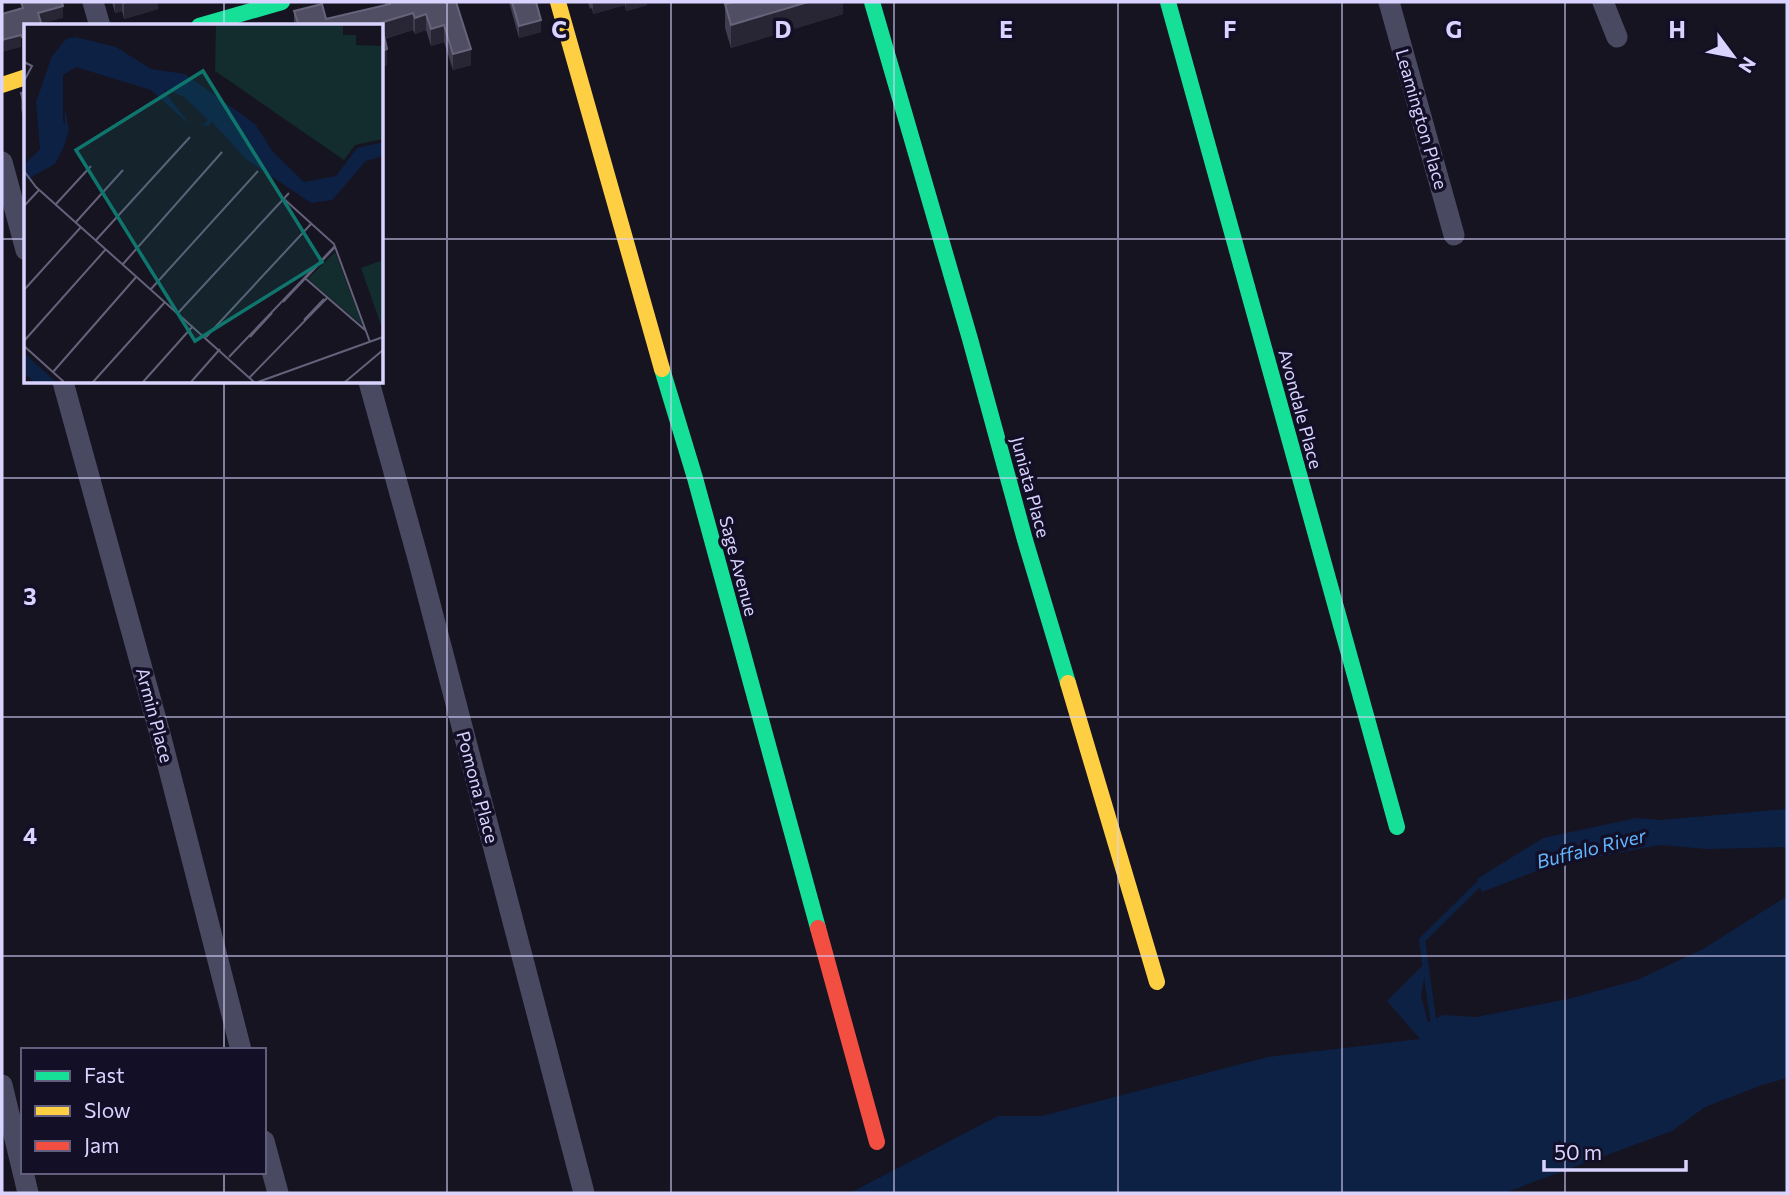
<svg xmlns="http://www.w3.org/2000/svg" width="1789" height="1195" viewBox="0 0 1789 1195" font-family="Commissioner,sans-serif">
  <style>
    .water { fill: #0d2144 }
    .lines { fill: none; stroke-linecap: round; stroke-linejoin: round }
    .stream { stroke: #0d2144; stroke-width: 6 }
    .street { stroke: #4a4962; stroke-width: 21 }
    .fast { stroke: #16e098; stroke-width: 16 }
    .slow { stroke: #ffcf43; stroke-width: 16 }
    .jam { stroke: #f24e42; stroke-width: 16 }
    .wall { fill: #403d50 }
    .shaded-wall { fill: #282635 }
    .building { fill: #504e63; stroke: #66637b; stroke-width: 2 }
    .grid { fill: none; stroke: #d9d4ff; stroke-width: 2; stroke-opacity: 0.55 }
    .labels { text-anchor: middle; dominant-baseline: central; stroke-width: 7; stroke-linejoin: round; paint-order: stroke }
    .street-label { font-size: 18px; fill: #d9d4ff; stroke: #130f26 }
    .water-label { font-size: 19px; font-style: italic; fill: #62b6ff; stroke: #130f26 }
    .inset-road { fill: none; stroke: #64617a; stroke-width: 2 }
    .view { fill: #0f766e; fill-opacity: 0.15; stroke: #0f766e; stroke-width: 3.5 }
    .inset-edge { fill: none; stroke: #d9d4ff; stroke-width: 3.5 }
    .grid-label { font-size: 23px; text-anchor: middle; font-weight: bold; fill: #d9d4ff; stroke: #130f26; stroke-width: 7; stroke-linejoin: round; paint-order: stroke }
  </style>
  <rect width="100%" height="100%" fill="#161421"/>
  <!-- water -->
  <path class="water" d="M 1787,809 L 1787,847 L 1707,849 L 1660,845 L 1549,866 L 1482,892 L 1477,879 L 1543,838 L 1636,818 L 1661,820 Z
    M 1787,896 L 1787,1078 L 1762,1085 L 1705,1107 L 1672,1131 L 1504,1193 L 850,1193 L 998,1116 L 1042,1116 L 1268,1057 L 1420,1039 L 1387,1001 L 1427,961 L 1421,996 L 1428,1022 L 1443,1015 L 1476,1017 L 1568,999 L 1637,980 L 1703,949 Z"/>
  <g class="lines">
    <!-- stream -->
    <path class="stream" d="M 1434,1026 L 1422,940 L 1479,884 L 1486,881"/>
    <!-- street -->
    <path class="street" d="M 93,2 L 100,26
      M 1389,2 L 1454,235
      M 1603,2 L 1617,37
      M 2,162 L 26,250
      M 63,382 L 160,734 L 241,1050
      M 369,382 L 419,562 L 584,1193
      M 2,1085 L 23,1172
      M 264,1141 L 278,1193
      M 23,1172 L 28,1193"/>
    <!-- fast -->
    <path class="fast" d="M 872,2 L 970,339 L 1025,540 L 1068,683
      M 1168,2 L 1397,827
      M 199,26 L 282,2
      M 662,369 L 695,478 L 818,928"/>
    <!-- slow -->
    <path class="slow" d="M 558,2 L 662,369
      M 2,85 L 26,77
      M 1068,683 L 1157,982"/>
    <!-- jam -->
    <path class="jam" d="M 818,928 L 877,1142"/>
  </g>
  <!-- wall -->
  <path class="wall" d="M 112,2 L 158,2 L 158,9 L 124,19 L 122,11 L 115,13 Z
    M 385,2 L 456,2 L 471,65 L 453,70 L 444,42 L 431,46 L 426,30 L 415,34 L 413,30 L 384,39 L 387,65 L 382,67 L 382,26 L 294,26 L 294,11 L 326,19 L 386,5 Z
    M 509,2 L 536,2 L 541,32 L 519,38 Z
    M 588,2 L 647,2 L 647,5 L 626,11 L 625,5 L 593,14 L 592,8 L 590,9 Z
    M 843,2 L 843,14 L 731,48 L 725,28 L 725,4 Z
    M 26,91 L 26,127 L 21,109 L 21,93 Z"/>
  <!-- shaded-wall -->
  <path class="shaded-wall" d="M 115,2 L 122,2 L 122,11 L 115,13 Z
    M 130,2 L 158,2 L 158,9 L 124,19 L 124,4 Z
    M 593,2 L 625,2 L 625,5 L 593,14 Z
    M 626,2 L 647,2 L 647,5 L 626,11 Z
    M 808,2 L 843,2 L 843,14 L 731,48 L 731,25 Z
    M 63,6 L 63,18 L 38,25 L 38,13 Z
    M 413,13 L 413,30 L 382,39 L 380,23 Z
    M 426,14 L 426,30 L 415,34 L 415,18 Z
    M 541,20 L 541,32 L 519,38 L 519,26 Z
    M 444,25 L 444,42 L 431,46 L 431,29 Z
    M 21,35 L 21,47 L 2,52 L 2,40 Z
    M 26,36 L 26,48 L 22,49 L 22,37 Z
    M 387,49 L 387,65 L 382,67 L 382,51 Z
    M 471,49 L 471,65 L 453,70 L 453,54 Z"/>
  <!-- building -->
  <path class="building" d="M 21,2 L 62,2 L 63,6 L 38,13 L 42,26 L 26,26 L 26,36 L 22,37 L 21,35 L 2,40 L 2,14 L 23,8 Z
    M 390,2 L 456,2 L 471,49 L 453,54 L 444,25 L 431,29 L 426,14 L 415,18 L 413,13 L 380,23 L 381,26 L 299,26 L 294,11 L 322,4 L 326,19 L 390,4 Z
    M 512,2 L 536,2 L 541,20 L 519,26 Z
    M 734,2 L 808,2 L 731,25 L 725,4 Z
    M 382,27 L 387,49 L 382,51 Z
    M 26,91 L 26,111 L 21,93 Z"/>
  <!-- grid -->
  <path class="grid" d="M 224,2 L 224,26M 447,2 L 447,1193M 671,2 L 671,1193M 894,2 L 894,1193M 1118,2 L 1118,1193M 1342,2 L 1342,1193M 1565,2 L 1565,1193M 2,239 L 26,239M 382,239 L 1787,239M 224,382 L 224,1050M 2,478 L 1787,478M 2,717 L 1787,717M 2,956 L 1787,956M 224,1172 L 224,1193"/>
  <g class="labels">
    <!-- street labels -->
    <g class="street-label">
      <text transform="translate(1422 119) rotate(74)">Leamington Place</text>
      <text transform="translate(1301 409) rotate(75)">Avondale Place</text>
      <text transform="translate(1031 487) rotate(75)">Juniata Place</text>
      <text transform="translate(739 566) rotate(75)">Sage Avenue</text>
      <text transform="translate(155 715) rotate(75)">Armin Place</text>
      <text transform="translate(478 787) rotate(75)">Pomona Place</text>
    </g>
    <!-- water labels -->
    <g class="water-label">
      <text transform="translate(1591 848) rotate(-14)">Buffalo River</text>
    </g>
  </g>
  <!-- overview -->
  <g transform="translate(24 24)">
    <rect width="359" height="359" fill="#161421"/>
    <path d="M 192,0 L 319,0 L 319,11 L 332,11 L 332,21 L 359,22 L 359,115 L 331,121 L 320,136 L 191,47 ZM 311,228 L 339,302 L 284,255 ZM 359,236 L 359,300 L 357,301 L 337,244 Z" fill="#132c2d"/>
    <path d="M 51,13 L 92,23 L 127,45 L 161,50 L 231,100 L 249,128 L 280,158 L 312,152 L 333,124 L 359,118 L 359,132 L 342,137 L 308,176 L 287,179 L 223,136 L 187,97 L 185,102 L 178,101 L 184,96 L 159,72 L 140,66 L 166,101 L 127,66 L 52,43 L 39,51 L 39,96 L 41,102 L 41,84 L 45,106 L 40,122 L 31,140 L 0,157 L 0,141 L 16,125 L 12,78 L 28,32 L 42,15 ZM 0,329 L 32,358 L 10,358 L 0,349 Z" fill="#0d2144"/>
    <path class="inset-road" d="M 0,38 L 8,42 L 0,57M 0,147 L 12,163 L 230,358M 260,175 L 310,220 L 346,318M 32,180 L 67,142M 0,182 L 15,166M 52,198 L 99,146M 72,216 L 166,113M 99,240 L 198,128M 282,255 L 341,306M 127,265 L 234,147M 0,266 L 57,203M 259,278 L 311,223M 154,289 L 265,169M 280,296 L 300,275M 182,313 L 287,200M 226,313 L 248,289M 0,317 L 82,225M 0,322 L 40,358M 205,333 L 311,222M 29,348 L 113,252M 226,353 L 303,274M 69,358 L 141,278M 119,358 L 169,302M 167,358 L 196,325M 234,358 L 359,313M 321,358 L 359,326"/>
    <path class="view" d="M 179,47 L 298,238 L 171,317 L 52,126 Z"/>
    <rect width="359" height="359" class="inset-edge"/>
  </g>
  <g class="grid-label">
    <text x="559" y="38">C</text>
    <text x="783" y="38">D</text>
    <text x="1006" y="38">E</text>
    <text x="1230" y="38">F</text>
    <text x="1454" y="38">G</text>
    <text x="1677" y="38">H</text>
    <text x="30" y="605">3</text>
    <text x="30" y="844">4</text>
  </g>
  <!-- border -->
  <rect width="1789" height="1195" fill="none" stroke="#d9d4ff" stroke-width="7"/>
  <!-- legend -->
  <rect x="21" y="1048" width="245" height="126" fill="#130f26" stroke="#625e7d" stroke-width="2"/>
  <rect x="35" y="1071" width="35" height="10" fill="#16e098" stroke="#625e7d" stroke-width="2"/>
  <text x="84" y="1083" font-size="21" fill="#d9d4ff">Fast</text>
  <rect x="35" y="1106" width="35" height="10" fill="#ffcf43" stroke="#625e7d" stroke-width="2"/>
  <text x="84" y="1118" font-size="21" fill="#d9d4ff">Slow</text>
  <rect x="35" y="1141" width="35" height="10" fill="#f24e42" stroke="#625e7d" stroke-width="2"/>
  <text x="84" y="1153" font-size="21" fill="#d9d4ff">Jam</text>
  <!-- north arrow -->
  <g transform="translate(1733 56) rotate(122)" stroke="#130f26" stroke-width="5" paint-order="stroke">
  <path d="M0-5L12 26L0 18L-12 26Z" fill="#d9d4ff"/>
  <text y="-10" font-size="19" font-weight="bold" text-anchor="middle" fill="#d9d4ff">N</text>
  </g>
  <!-- scale -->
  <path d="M1544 1160v10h142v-10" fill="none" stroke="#d9d4ff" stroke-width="3.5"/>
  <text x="1554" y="1160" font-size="21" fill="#d9d4ff" stroke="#130f26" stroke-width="5" paint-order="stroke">50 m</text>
</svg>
